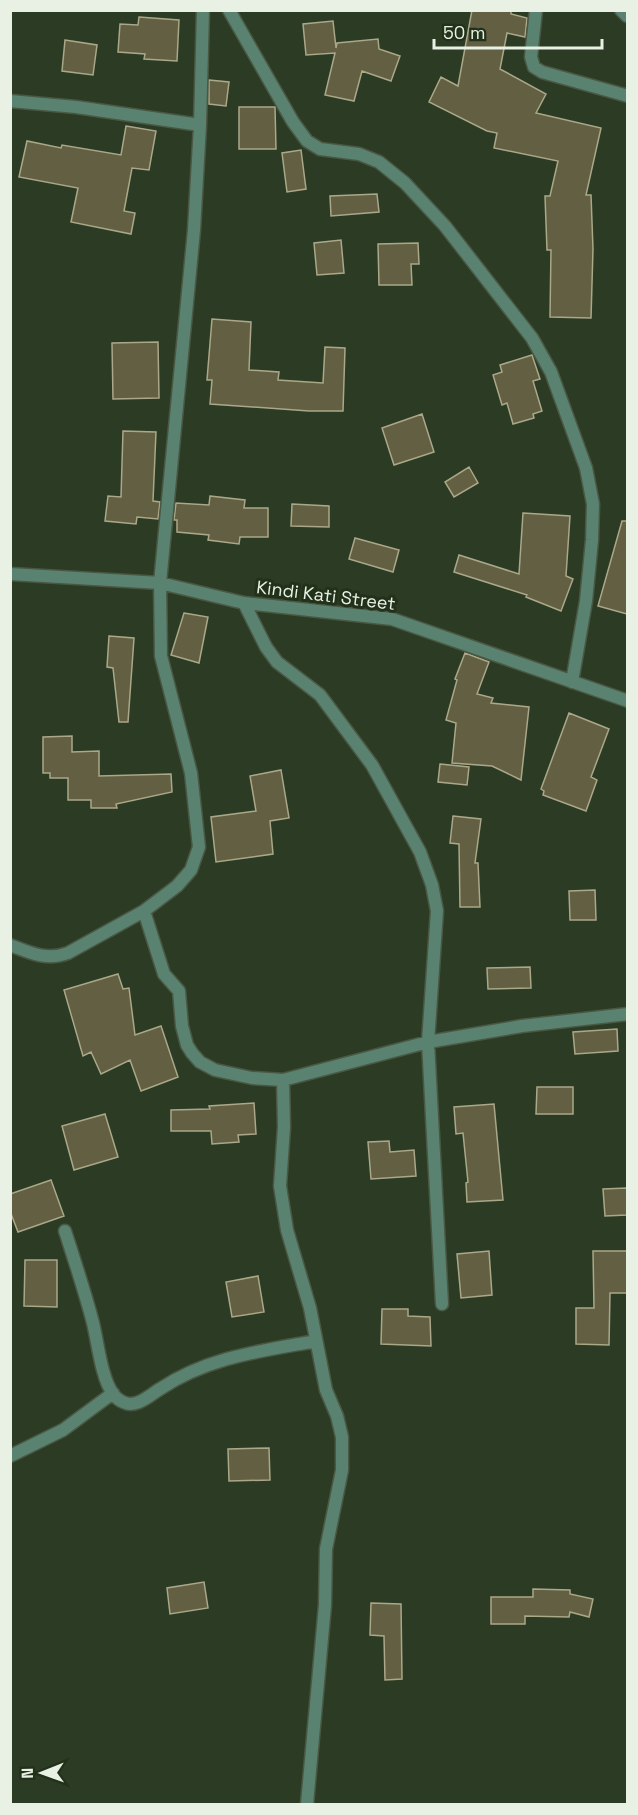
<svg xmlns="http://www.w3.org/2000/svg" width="638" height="1815" viewBox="0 0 638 1815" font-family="'Space Grotesk',sans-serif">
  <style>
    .building { fill: #625f43; stroke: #aba889; stroke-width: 1.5 }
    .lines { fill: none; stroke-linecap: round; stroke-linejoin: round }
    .minor-casing { stroke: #4a5843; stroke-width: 15 }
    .minor { stroke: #598271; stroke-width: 12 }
    .labels { text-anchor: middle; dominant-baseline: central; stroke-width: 6; stroke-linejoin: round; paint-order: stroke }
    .street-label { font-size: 18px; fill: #e8f1e3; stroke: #22311a }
  </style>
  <rect width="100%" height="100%" fill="#2c3b24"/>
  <!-- building -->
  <path class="building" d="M 472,10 L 511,10 L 511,14 L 527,18 L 525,37 L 507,33 L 500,69 L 546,94 L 536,113 L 601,128 L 586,195 L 591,195 L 593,249 L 591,318 L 550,317 L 551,250 L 547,250 L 545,196 L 550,196 L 558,161 L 494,148 L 497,133 L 487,131 L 429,102 L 441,77 L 458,86 Z
    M 139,17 L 179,20 L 177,61 L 144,59 L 145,54 L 118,52 L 120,24 L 138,25 Z
    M 333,21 L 336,48 L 337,43 L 378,39 L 379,49 L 400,56 L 391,81 L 362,71 L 354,101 L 325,95 L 335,53 L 306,55 L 303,24 Z
    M 65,40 L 97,45 L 93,75 L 62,71 Z
    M 209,80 L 229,82 L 226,106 L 209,104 Z
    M 239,107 L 275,107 L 276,149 L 239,149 Z
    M 126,126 L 156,131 L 149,170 L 132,168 L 124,211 L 135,213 L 131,234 L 71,222 L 78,188 L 19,177 L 27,141 L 61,148 L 62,145 L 121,155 Z
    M 301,150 L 306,189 L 287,192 L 282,153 Z
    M 377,194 L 379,212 L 331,216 L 330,196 Z
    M 341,240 L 344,273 L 317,275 L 314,243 Z
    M 418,243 L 419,264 L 411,264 L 412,285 L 379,285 L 378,244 Z
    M 212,319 L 251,322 L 249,370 L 279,372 L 278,380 L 323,383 L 325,347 L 345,348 L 343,411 L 309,411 L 210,404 L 212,380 L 207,380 Z
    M 158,342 L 159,398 L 113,399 L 112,343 Z
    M 532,355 L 540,379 L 533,381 L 542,411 L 533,414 L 534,418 L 513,424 L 507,403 L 502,405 L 493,375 L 502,372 L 500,365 Z
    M 422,414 L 434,452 L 394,465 L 382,428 Z
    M 123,431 L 156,432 L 153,501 L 160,502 L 158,519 L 137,517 L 136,524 L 105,521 L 108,496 L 121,497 Z
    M 469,467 L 478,483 L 454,497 L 445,482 Z
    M 210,496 L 245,500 L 244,508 L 268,508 L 268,537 L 240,537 L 239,544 L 208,540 L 209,535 L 177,532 L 177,520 L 174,520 L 176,503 L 209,505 Z
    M 292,504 L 329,506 L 329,527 L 291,526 Z
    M 523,513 L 570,516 L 566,576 L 573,579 L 561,611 L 526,597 L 527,595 L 454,572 L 459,555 L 519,574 Z
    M 622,521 L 627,521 L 627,614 L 598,606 Z
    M 355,538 L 399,550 L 393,572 L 349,559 Z
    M 184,613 L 208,617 L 199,663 L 171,655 Z
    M 109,636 L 134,638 L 128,722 L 119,722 L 113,668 L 107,667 Z
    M 465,653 L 489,662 L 477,694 L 493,698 L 491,703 L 529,707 L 521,780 L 492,766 L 452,763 L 456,723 L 446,720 L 457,680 L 455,679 Z
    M 569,713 L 609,729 L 591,777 L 597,780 L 586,811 L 543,795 L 544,791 L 541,789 Z
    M 72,736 L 72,752 L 99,751 L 99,776 L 171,774 L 172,792 L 116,804 L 117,808 L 91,808 L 91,800 L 68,800 L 68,778 L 50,778 L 50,773 L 43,773 L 43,737 Z
    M 440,764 L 469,767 L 467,785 L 438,782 Z
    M 281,770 L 289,818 L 270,821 L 273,854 L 216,862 L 211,817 L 256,811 L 250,776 Z
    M 453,816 L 481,819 L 475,863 L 478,863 L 480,907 L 460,907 L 459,844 L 450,843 Z
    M 595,890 L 596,920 L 570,920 L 569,891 Z
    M 530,967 L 531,988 L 488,989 L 487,968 Z
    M 118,974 L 123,989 L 129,988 L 135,1035 L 161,1026 L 178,1077 L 141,1091 L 130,1060 L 101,1074 L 91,1052 L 83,1056 L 64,990 Z
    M 617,1029 L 618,1051 L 575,1054 L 573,1032 Z
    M 537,1087 L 573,1087 L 573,1114 L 536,1114 Z
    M 254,1103 L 256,1134 L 238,1135 L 239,1142 L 212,1144 L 211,1131 L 171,1131 L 171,1110 L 210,1109 L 209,1106 Z
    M 494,1104 L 503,1200 L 467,1202 L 466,1183 L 468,1182 L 463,1133 L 456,1134 L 454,1107 Z
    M 105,1114 L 118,1157 L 74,1170 L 62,1126 Z
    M 389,1141 L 390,1152 L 414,1150 L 416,1176 L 371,1179 L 368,1142 Z
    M 51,1180 L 64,1216 L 18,1232 L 10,1211 L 10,1194 Z
    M 627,1188 L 627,1215 L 605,1216 L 603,1189 Z
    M 489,1251 L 492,1295 L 461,1298 L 457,1254 Z
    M 593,1251 L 627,1251 L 627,1293 L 610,1293 L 609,1345 L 576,1344 L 576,1308 L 594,1308 Z
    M 25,1260 L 57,1260 L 57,1307 L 24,1306 Z
    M 258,1276 L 264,1312 L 232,1317 L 226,1282 Z
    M 382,1309 L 408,1309 L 408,1316 L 430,1317 L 431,1346 L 381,1344 Z
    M 269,1448 L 270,1480 L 229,1481 L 228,1449 Z
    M 204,1582 L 208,1608 L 170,1614 L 167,1588 Z
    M 533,1589 L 570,1590 L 570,1594 L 593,1599 L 589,1617 L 570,1612 L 569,1617 L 525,1616 L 525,1624 L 491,1624 L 491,1597 L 533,1597 Z
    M 371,1603 L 401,1604 L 402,1679 L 385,1680 L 384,1636 L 370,1635 Z"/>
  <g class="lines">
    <defs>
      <path id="minor" d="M 229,10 L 293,122 L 307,141 L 320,149 L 359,154 L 379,162 L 405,183 L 445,226 L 532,338 L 551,372 L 586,468 L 593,504 L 592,540 L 586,601 L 572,682
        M 536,10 L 531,57 L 534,67 L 542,72 L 628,96
        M 621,10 L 627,16
        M 10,101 L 76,107 L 200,125
        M 10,574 L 160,583 L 244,603 L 392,619 L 628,701
        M 244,603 L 266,647 L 277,662 L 320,695 L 372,765 L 420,852 L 432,885 L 437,911 L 428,1042 L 442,1304
        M 144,911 L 164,974 L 179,991 L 182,1026 L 187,1045 L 192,1053 L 200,1062 L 215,1070 L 252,1078 L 283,1080 L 428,1042 L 522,1026 L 628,1014
        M 10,945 C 30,953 47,961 68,953 L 144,911 L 177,886 L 191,870 L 199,847 L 191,773 L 161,656 L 160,583 L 194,230 L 200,125 L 203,10
        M 283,1080 L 284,1127 L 280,1186 L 287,1230 L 310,1308 L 326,1390 L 337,1416 L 342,1437 L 342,1470 L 326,1549 L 325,1605 L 307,1804
        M 65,1231 C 75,1262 85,1292 93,1323 C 98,1343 101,1377 113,1394 C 115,1397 120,1401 123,1402 C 136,1409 150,1395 160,1389 C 208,1357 261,1351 316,1341
        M 10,1456 L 63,1430 L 113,1393"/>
    </defs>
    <!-- minor casing -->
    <use href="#minor" class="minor-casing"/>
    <!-- minor -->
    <use href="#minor" class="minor"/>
  </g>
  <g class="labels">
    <!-- street labels -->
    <g class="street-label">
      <text transform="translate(326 595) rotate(7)">Kindi Kati Street</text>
    </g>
  </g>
  <!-- border -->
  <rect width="638" height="1815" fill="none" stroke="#e8f1e3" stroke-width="24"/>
  <!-- north arrow -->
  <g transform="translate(42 1773) rotate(269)" stroke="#22311a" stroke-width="4.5" paint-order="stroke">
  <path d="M0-4.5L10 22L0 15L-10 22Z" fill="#e8f1e3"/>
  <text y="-9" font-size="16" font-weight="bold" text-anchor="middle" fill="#e8f1e3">N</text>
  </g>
  <!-- scale -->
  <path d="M434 39v9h168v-9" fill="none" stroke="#e8f1e3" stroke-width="3"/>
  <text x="443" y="39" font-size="18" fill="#e8f1e3" stroke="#22311a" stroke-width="4.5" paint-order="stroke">50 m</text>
</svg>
